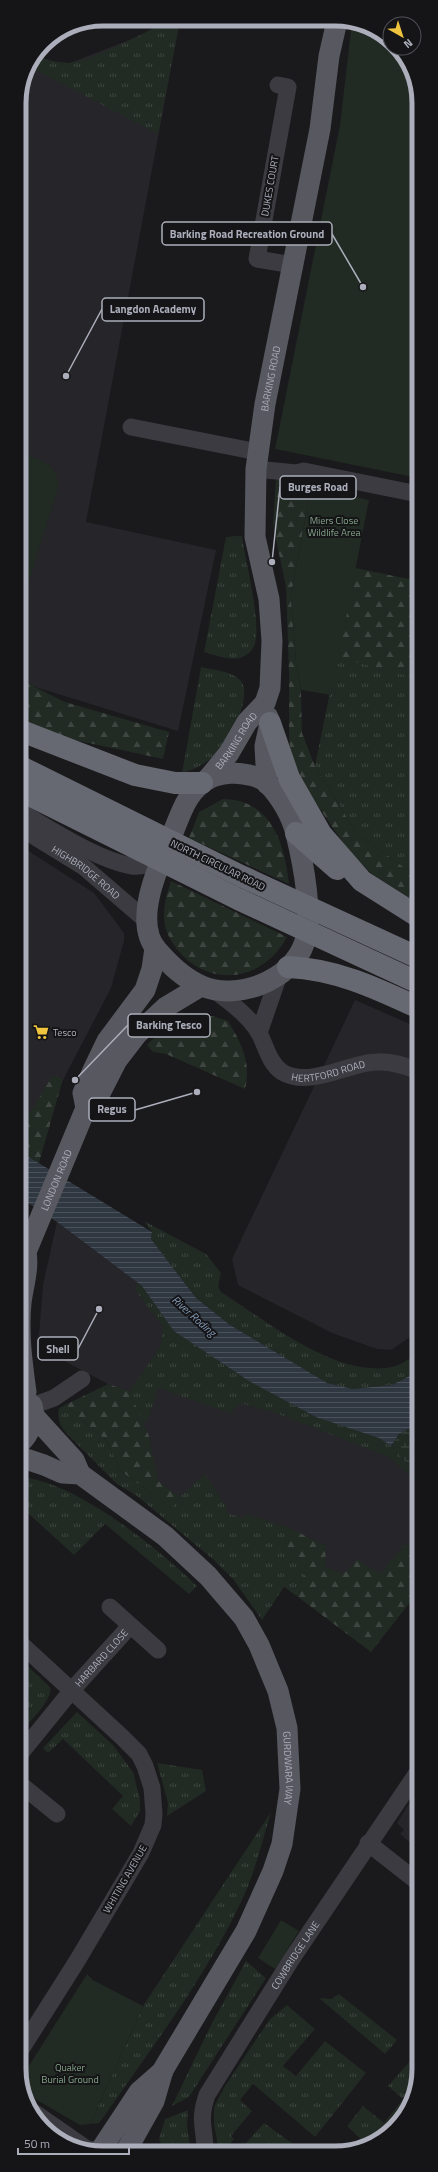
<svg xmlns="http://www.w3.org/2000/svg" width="438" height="2172" viewBox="0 0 438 2172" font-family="'Titillium Web',sans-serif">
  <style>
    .built { fill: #262529 }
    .grass { fill: url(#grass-tufts) }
    .forest { fill: url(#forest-firs) }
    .wetland { fill: url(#wetland-marsh) }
    .green { fill: #212a23 }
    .water { fill: url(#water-rules) }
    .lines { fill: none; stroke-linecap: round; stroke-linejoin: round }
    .minor { stroke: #3b3b41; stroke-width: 17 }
    .major { stroke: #575860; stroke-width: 21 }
    .highway { stroke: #676972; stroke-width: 22 }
    .labels { text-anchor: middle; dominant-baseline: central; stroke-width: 4; stroke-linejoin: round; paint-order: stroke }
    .street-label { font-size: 10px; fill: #acafbb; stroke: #151417 }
    .park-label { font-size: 10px; fill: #84a589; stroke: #151417 }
    .poi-label { font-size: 10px; fill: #acafbb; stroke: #151417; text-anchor: start }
    .water-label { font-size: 11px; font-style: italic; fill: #849ab5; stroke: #151417 }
    .rim { fill: none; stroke: #acafbb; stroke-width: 5 }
    .leader { fill: none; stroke: #acafbb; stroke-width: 1.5 }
    .callout-dot { fill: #acafbb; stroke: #151417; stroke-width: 1.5 }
    .callout { fill: #151417; stroke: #acafbb; stroke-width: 1.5 }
    .callout-label { font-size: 11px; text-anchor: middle; font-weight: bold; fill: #acafbb }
  </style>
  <defs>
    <pattern id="grass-tufts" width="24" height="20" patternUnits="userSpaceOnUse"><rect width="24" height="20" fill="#212a23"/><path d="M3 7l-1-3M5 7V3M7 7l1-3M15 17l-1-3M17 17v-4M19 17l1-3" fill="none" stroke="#3f4641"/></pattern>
    <pattern id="forest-firs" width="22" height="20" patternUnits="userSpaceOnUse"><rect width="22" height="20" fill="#212a23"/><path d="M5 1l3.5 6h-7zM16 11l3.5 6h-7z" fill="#3f4641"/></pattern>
    <pattern id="wetland-marsh" width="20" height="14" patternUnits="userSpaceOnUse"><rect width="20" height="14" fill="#212a23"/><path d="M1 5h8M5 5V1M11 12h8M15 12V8" fill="none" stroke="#3f4641"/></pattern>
    <pattern id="water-rules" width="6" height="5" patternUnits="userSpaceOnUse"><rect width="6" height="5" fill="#2f3740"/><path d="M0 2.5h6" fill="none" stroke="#4a515a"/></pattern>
  </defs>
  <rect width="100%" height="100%" fill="#1a191c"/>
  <!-- built -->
  <path class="built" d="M 170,19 L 180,20 L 86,522 L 216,550 L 178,731 L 19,682 L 19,98 L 25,71 L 35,56 L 56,62 L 70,63 L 147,33 Z
    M 19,845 L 94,893 L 124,933 L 124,941 L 111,988 L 37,1130 L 19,1121 Z
    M 355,1000 L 419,1028 L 419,1331 L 391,1350 L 377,1349 L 332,1333 L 238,1285 L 232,1259 Z
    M 57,1222 L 142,1286 L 391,1446 L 419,1476 L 419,1565 L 368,1636 L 197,1524 L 144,1483 L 108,1384 L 38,1347 L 43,1285 Z
    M 419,1788 L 419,1850 L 400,1834 L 404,1830 L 397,1823 Z"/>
  <!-- grass -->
  <path class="grass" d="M 170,19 L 180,20 L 158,134 L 28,66 L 35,56 C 46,59 57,63 68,63 C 89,62 150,31 170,19 Z
    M 242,536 C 246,565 261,617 255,644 C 253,651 246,656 240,658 C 229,661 215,655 204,652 L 226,537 Z
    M 355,568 L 418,581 L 419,878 L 357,834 L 315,766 Z
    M 201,667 C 213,670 233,671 241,681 C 253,697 230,738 219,751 C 209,762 196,769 182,773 Z
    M 144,1221 L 206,1254 L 221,1273 L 218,1286 L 221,1292 C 265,1320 331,1374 386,1368 C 398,1367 409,1359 419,1353 L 419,1371 L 392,1385 L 352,1389 L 327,1384 L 230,1325 L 196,1298 L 151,1239 L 152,1232 Z
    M 137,1283 L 142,1286 L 174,1331 L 249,1381 L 316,1417 L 379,1438 L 391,1446 L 419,1476 L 419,1484 L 389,1457 L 273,1412 L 243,1404 L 234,1408 L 232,1414 L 158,1388 L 148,1421 L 142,1422 L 129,1391 L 160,1348 L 163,1327 L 135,1290 Z
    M 65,1405 L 107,1441 L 121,1471 L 171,1508 L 180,1497 L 205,1474 L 226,1507 L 227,1513 L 244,1518 L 247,1514 L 287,1527 L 283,1551 L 306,1566 L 298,1597 L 284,1587 L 262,1620 L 233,1579 L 215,1561 L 137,1496 L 117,1484 L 66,1433 C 59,1424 57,1419 59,1408 Z
    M 20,1477 C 75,1481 158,1548 197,1586 L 189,1594 L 105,1524 L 74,1555 L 20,1506 Z
    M 20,1659 L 50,1687 C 54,1699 28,1723 20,1733 L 20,1721 L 30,1709 L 20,1699 Z
    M 77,1712 L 113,1745 L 133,1772 L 140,1799 L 140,1811 L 131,1826 L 112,1809 L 123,1796 L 63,1739 L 48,1753 L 43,1748 Z
    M 157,1763 L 202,1770 L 206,1791 L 167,1816 L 168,1803 Z
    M 271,1812 C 262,1842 255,1873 241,1902 C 205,1978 153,2046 105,2115 L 99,2123 L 90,2124 L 143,2006 Z
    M 246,1961 L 266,1978 L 189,2097 L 172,2106 L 211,2025 Z
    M 339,1994 L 397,2040 L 385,2054 L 319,1998 L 331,1999 Z
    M 287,2005 L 315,2029 L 283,2066 L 296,2076 L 325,2041 L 366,2073 L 315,2137 L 253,2084 L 240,2100 L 252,2111 L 231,2136 L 234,2139 L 229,2145 L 236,2151 L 243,2143 L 245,2144 L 264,2123 L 300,2149 L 298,2152 L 219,2152 L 214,2124 L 214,2107 L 225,2086 L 270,2019 Z
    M 417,2053 L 419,2055 L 419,2074 L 398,2124 L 368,2146 L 347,2126 L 363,2106 L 384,2123 L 403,2099 L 388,2086 Z
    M 188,2110 L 187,2126 L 191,2152 L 164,2152 L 159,2139 L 165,2119 Z"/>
  <!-- forest -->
  <path class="forest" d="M 276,479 L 311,487 L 291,596 L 296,662 L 301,690 L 302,733 L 315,766 L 357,834 L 419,878 L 419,904 L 372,874 L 348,850 L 292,768 L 289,737 L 289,674 L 286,587 L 273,525 Z
    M 355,568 L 418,581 L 418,679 L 337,657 Z
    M 19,679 L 65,702 L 169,732 L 163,759 L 37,732 L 19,724 Z
    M 223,799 C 271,799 285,844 289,884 L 189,838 L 199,812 Z
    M 171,881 L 287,937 C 266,977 218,989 184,957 C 176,949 168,938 165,926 C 162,910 166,896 171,881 Z
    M 199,1016 L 212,1016 L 228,1021 C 241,1042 252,1064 245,1089 L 166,1054 L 153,1052 L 147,1045 C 162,1029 178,1021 199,1016 Z
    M 53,1075 L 63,1079 L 39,1163 L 19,1151 L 19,1121 L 24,1123 Z
    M 108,1384 L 129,1391 L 149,1436 L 158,1481 L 180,1497 L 171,1508 L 121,1471 L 107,1441 L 65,1405 Z
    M 287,1527 L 326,1546 L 325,1567 L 343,1574 L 357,1560 L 380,1573 L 406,1544 L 419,1555 L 419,1565 L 414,1570 L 419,1575 L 419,1591 L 371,1652 L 298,1597 L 306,1566 L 283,1551 Z"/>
  <!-- wetland -->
  <path class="wetland" d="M 419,1423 L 419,1476 L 391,1446 L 399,1434 Z"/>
  <!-- green -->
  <path class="green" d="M 352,21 L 390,43 L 390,48 L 398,48 L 418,92 L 418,478 L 275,449 L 340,125 Z
    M 19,451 C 40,461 59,462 58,488 L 19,613 Z
    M 311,487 L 369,500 L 331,695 L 301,690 L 296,662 L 291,596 Z
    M 281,1920 L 299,1931 L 275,1969 L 258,1958 Z
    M 87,1974 L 93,1980 L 143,2006 L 90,2124 L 80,2125 L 28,2095 L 20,2080 Z"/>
  <!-- water -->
  <path class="water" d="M 19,1151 L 152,1232 L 151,1239 L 196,1298 L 230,1325 L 327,1383 L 352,1389 L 392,1385 L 419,1371 L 419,1423 L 399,1434 L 391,1446 L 379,1438 L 316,1417 L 249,1381 L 174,1331 L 142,1286 L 57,1222 L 19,1197 Z"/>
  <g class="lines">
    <!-- minor -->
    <g class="minor">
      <path d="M 278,85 L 288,87 L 257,259 L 293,265"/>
      <path d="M 131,427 L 258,452"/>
      <path d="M 256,469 L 296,473 L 304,471 L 418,494"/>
      <path d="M 19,811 C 51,829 97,860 132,866 C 141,867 151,864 159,862"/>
      <path id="s1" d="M 19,827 L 84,867 L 148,922"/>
      <path id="s2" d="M 215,991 C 230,1002 249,1016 259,1033 C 266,1046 269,1063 282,1072 C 310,1089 349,1062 377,1062 C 392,1061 406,1066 419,1071"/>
      <path d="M 259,1033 L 279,975"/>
      <path d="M 32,1406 L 54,1398 L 82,1379"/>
      <path d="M 110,1607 L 158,1650"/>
      <path d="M 20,1643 L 122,1737 L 139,1754 L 145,1766 L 152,1788 L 154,1814 L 153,1825 L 141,1853 L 77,1961 L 20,2051"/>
      <path id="s3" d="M 20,1754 L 72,1690 L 130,1626"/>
      <path d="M 20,1784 L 57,1814"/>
      <path d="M 368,1843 L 419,1883"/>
      <path d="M 35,2113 L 87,2149 L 100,2151"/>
      <path id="s4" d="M 205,2152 C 205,2127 198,2121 207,2095 L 291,1960 L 419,1770"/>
    </g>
    <!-- major -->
    <g class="major">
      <path d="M 232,773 C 244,774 259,775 268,784 C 281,797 292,817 296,834 C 303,862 314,918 304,944 C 291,981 236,1001 202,986 C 184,979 170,965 157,950 C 131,920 161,860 174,830 C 181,813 186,796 201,784 C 209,776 221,774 232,773 Z"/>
      <path id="s5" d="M 207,780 L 229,753 L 247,722 L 265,703 L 270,688 L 272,641 L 269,599 L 255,537 L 256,469 L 265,404 L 320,129 L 329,56 L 337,21"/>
      <path d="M 267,784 L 265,746 L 270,723 L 268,717"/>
      <path d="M 86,1108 L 95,1103 L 117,1060 L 137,1034 L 166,1007 L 201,986"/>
      <path id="s6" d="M 26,1392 C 22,1363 18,1333 21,1303 C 23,1286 29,1269 26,1252 L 86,1108 L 83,1093 L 94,1068 L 107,1041 L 145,990 L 152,969 L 155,948"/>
      <path d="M 34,1416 L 74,1460 L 80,1474"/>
      <path d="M 20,1443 C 30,1434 36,1418 32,1405"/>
      <path id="s7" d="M 20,1457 L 44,1465 L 62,1473 L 80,1474 L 165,1536 L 208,1576 L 244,1618 L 259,1645 L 278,1691 L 287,1728 L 290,1789 L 282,1844 L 273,1871 L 246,1931 L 163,2070 L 154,2101 L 126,2151"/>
      <path d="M 100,2151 L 139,2092 L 163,2071"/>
    </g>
    <!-- highway -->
    <path class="highway" d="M 270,723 L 289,778 L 321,834 L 362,881 L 419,917
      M 19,730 L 135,775 L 175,783 L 202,783
      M 19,766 L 241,876 L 419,958
      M 19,790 L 238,899 L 419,983
      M 296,833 L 337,869
      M 288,967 C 336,969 376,988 419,1008"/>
  </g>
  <!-- icons -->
  <defs>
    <symbol id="supermarket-bare" viewBox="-9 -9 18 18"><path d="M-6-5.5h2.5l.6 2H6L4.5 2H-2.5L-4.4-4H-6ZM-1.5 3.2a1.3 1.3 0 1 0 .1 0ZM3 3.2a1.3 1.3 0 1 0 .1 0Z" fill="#efc43e" stroke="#151417" stroke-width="2.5" paint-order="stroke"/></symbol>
  </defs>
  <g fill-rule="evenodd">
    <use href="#supermarket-bare" x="30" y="1021" width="22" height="22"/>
  </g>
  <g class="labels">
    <!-- street labels -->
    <g class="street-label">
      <text transform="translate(270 186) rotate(-80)">DUKES COURT</text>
      <text stroke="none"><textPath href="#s5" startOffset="425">BARKING ROAD</textPath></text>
      <text stroke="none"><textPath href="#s5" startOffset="49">BARKING ROAD</textPath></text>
      <text transform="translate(218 865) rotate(26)">NORTH CIRCULAR ROAD</text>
      <text stroke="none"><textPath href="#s1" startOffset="81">HIGHBRIDGE ROAD</textPath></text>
      <text stroke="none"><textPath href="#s2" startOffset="155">HERTFORD ROAD</textPath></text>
      <text stroke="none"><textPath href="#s6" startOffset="219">LONDON ROAD</textPath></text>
      <text stroke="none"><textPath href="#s3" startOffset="126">HARBARD CLOSE</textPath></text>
      <text stroke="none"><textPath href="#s7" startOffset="441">GURDWARA WAY</textPath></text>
      <text transform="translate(125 1879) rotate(-60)">WHITING AVENUE</text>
      <text stroke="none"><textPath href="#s4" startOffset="223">COWBRIDGE LANE</textPath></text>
    </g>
    <!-- park labels -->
    <g class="park-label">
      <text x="334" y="520">Miers Close<tspan x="334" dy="12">Wildlife Area</tspan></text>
      <text x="70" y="2067">Quaker<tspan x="70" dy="12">Burial Ground</tspan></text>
    </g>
    <!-- poi labels -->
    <g class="poi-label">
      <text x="53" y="1032">Tesco</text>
    </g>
    <!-- water labels -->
    <g class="water-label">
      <text transform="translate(194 1316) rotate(42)">River Roding</text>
    </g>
  </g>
  <!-- crop -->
  <path d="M0 0H438V2172H0ZM103 26H335A77 77 0 0 1 412 103V2069A77 77 0 0 1 335 2146H103A77 77 0 0 1 26 2069V103A77 77 0 0 1 103 26Z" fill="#151417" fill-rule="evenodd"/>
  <path class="rim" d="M103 26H335A77 77 0 0 1 412 103V2069A77 77 0 0 1 335 2146H103A77 77 0 0 1 26 2069V103A77 77 0 0 1 103 26Z"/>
  <!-- callouts -->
  <path class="leader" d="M363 287L332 234M66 376L102 309M272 562L280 487M75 1080L128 1025M197 1092L135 1110M99 1309L78 1349"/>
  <g class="callout-dot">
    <circle cx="363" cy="287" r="4"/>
    <circle cx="66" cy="376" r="4"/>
    <circle cx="272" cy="562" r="4"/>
    <circle cx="75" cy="1080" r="4"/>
    <circle cx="197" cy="1092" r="4"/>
    <circle cx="99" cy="1309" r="4"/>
  </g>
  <g class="callout">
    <rect x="162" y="222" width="170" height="23" rx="4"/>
    <rect x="102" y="298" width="102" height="23" rx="4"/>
    <rect x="280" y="476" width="76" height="23" rx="4"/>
    <rect x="128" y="1014" width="82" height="23" rx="4"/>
    <rect x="89" y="1098" width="46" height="23" rx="4"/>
    <rect x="38" y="1337" width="40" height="23" rx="4"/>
  </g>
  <g class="callout-label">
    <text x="247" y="238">Barking Road Recreation Ground</text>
    <text x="153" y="313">Langdon Academy</text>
    <text x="318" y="491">Burges Road</text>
    <text x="169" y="1029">Barking Tesco</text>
    <text x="112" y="1113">Regus</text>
    <text x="58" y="1353">Shell</text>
  </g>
  <!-- north arrow -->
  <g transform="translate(402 36) rotate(141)"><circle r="19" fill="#151417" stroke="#515259"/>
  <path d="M0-3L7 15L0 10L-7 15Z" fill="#efc43e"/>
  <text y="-6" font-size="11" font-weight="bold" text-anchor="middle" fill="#acafbb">N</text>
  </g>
  <!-- scale -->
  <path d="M18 2148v6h111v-6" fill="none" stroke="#acafbb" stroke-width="2"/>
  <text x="24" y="2148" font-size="12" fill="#acafbb" stroke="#151417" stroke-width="3" paint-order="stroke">50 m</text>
</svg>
